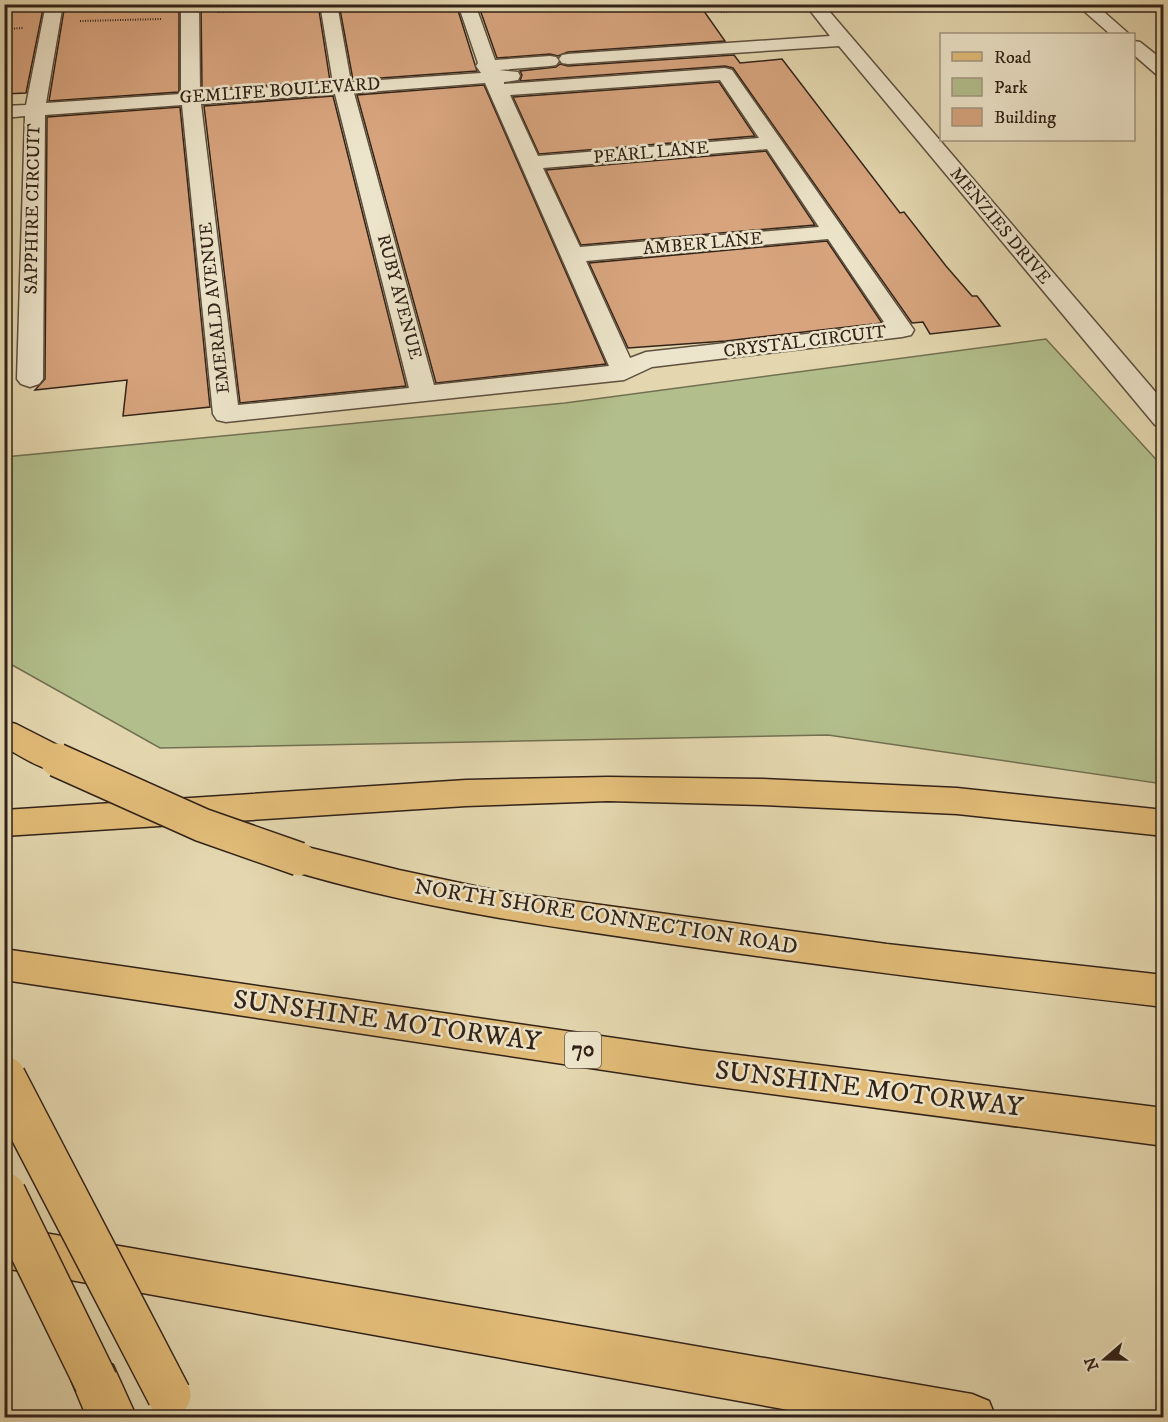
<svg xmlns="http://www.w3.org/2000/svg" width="1168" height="1422" viewBox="0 0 1168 1422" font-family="'IM FELL DW Pica',serif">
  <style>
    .green { fill: #b2bf8c; stroke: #727052; stroke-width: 1.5 }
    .building { fill: #d7a47e; stroke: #312218; stroke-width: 1.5 }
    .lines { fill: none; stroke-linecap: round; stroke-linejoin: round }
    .minor-casing { stroke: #5e4f3e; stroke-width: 3 }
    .major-casing { stroke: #312218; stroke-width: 3 }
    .highway-casing { stroke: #312218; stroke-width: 3 }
    .path { stroke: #312218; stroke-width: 2; stroke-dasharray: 1 1.5; stroke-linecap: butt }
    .minor { fill: #ede5cb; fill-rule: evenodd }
    .major { fill: #e2bc78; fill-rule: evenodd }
    .highway { fill: #e2bc78; fill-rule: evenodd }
    .major-bridge-far1-casing { stroke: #312218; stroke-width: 36; stroke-linecap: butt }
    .major-bridge-casing { stroke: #312218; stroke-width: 46; stroke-linecap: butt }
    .highway-bridge-casing { stroke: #312218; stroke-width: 46; stroke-linecap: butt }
    .major-bridge-far1 { stroke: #e2bc78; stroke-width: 33 }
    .major-bridge { stroke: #e2bc78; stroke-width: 43 }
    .highway-bridge { stroke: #e2bc78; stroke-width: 43 }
    .labels { text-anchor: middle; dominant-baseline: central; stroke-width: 5; stroke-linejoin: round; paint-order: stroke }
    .far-street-label { font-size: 18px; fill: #312218; stroke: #ede5cb }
    .shield { fill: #ede5cb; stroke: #695c4e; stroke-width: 1.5 }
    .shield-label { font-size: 21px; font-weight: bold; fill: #312218 }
    .street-label { font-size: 22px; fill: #312218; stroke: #ede5cb }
    .near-street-label { font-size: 27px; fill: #312218; stroke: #ede5cb }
  </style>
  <rect width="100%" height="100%" fill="#e4d7af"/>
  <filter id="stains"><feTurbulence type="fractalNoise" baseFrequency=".00333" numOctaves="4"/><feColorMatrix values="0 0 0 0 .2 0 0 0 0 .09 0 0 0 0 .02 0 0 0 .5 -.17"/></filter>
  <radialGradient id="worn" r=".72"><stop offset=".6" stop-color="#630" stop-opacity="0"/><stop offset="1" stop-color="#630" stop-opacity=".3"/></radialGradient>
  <!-- green -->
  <path class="green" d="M 1046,339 L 1163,467 L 1163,784 L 828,735 L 160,748 L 5,661 L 5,457 L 565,403 Z"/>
  <!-- building -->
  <path class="building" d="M 4,4 L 44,4 L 26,93 L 4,94 Z
    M 65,4 L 179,4 L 179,92 L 49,101 Z
    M 201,4 L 318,4 L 330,81 L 202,90 Z
    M 339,4 L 456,4 L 477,71 L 353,80 Z
    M 478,4 L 699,4 L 725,41 L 568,52 L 558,56 L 550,54 L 497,58 Z
    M 734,55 L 740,63 L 782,59 L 900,213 L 904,212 L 946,266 L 972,296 L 977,296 L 1000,326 L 930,334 L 923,322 L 912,323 L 733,68 L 725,66 L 520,81 L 522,75 L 520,71 L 556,67 L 560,64 L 568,66 Z
    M 719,82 L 755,136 L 539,154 L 513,97 Z
    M 484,85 L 606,364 L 436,383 L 357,95 Z
    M 333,96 L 406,386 L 240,403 L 204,106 Z
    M 180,107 L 210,407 L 123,416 L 127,380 L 35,390 L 45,379 L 47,117 Z
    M 766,151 L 815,225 L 581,245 L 546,170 Z
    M 827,241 L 882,323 L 726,341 L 628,348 L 589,263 Z"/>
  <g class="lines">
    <defs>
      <path id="minor" d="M 46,4 L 63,4 L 46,103 L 181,94 L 181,4 L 199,4 L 200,92 L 333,83 L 320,4 L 337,4 L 351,82 L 481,73 L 476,66 L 478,63 L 458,4 L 475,4 L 495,60 L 550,56 L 556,57 L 559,61 L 556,65 L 550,66 L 499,70 L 518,72 L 520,76 L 518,80 L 504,82 L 504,84 L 725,68 L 732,70 L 914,330 L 911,335 L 902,337 L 652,367 L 624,380 L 226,422 L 217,420 L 213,414 L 182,105 L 45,115 L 43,379 L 39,384 L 30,387 L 21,384 L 17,379 L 25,116 L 4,118 L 4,106 L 26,105 ZM 720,80 L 759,138 L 538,156 L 510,95 ZM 485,83 L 609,366 L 434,385 L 354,93 ZM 335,94 L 409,388 L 238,405 L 201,104 ZM 767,149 L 819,227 L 580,247 L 543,168 ZM 828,239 L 886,325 L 646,352 L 630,358 L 586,261 Z
        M 805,4 L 823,4 L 1164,402 L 1164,427 L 1155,425 L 839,46 L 568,64 L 562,63 L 559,59 L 562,55 L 568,54 L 830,36 Z
        M 1076,4 L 1095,4 L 1129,34 L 1110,34 Z
        M 1134,41 L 1140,42 L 1164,61 L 1164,76 L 1157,75 L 1134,55 Z"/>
      <path id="major" d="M 4,721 L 16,724 L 69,751 L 74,760 L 69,769 C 46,775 25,758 4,747 Z
        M 299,845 L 399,870 L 498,891 L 887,944 L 1164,975 L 1164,1007 C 1001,988 839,968 678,945 C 546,926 414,908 286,869 L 281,859 L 286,849 Z
        M 96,1358 L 113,1365 L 137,1418 L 87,1418 L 72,1382 L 79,1365 Z"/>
      <path id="highway" d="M 608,777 L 763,779 L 957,788 L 1164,810 L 1164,836 L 957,814 L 763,805 L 608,801 L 466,806 L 4,836 L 4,810 L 466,780 Z
        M 4,949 L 697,1050 L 1164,1108 L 1164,1146 L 697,1084 L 4,980 Z
        M 4,1226 L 972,1394 L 989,1401 L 996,1418 L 833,1418 L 4,1268 Z"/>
    </defs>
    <!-- minor casing -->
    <use href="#minor" class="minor-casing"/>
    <!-- major casing -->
    <use href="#major" class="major-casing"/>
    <!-- highway casing -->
    <use href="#highway" class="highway-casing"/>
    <!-- path -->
    <path class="path" d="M 218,12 L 301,10
      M 721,12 L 754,9
      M 80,21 L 162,19
      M 4,29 L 23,28"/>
    <!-- minor -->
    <use href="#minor" class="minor"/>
    <!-- major -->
    <use href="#major" class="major"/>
    <!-- highway -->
    <use href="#highway" class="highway"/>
    <defs>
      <path id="major-bridge-far1" d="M 57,760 L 202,825 L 299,859"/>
      <path id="major-bridge" d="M 4,1194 L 96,1382"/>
      <path id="highway-bridge" d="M 4,1078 L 169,1395"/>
    </defs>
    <!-- major-bridge-far1 casing -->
    <use href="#major-bridge-far1" class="major-bridge-far1-casing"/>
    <!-- major-bridge casing -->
    <use href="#major-bridge" class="major-bridge-casing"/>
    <!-- highway-bridge casing -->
    <use href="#highway-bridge" class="highway-bridge-casing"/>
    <!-- major-bridge-far1 -->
    <use href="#major-bridge-far1" class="major-bridge-far1"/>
    <!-- major-bridge -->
    <use href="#major-bridge" class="major-bridge"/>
    <!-- highway-bridge -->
    <use href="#highway-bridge" class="highway-bridge"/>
  </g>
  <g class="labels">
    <!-- far-street labels -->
    <g class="far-street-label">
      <text transform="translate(280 91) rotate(-4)">GEMLIFE BOULEVARD</text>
      <text transform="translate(651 153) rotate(-5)">PEARL LANE</text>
      <text transform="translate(33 209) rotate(-89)">SAPPHIRE CIRCUIT</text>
      <text transform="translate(1000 226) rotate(50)">MENZIES DRIVE</text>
      <text transform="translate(703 244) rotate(-5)">AMBER LANE</text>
      <text transform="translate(399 297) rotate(75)">RUBY AVENUE</text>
      <text transform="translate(215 308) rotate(-96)">EMERALD AVENUE</text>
      <text transform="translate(805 342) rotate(-7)">CRYSTAL CIRCUIT</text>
    </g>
    <!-- shield labels -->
    <rect class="shield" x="565" y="1032" width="36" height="36" rx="4.5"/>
    <g class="shield-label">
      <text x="583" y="1050">70</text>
    </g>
    <!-- street labels -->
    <g class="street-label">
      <text transform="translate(606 917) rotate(9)">NORTH SHORE CONNECTION ROAD</text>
    </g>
    <!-- near-street labels -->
    <g class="near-street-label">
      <text transform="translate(387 1021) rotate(8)">SUNSHINE MOTORWAY</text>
      <text transform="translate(869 1089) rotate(7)">SUNSHINE MOTORWAY</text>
    </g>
  </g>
  <!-- margin -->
  <rect width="1168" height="1422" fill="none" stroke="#e4d7af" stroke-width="24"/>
  <rect x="6" y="6" width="1156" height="1410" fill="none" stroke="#312218" stroke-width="3"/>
  <rect x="12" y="12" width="1144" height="1398" fill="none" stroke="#312218" stroke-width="1.5"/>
  <!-- legend -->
  <rect x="940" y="33" width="195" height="108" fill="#ede5cb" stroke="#a29783" stroke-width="1.5"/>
  <rect x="952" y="52" width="30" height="9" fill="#e2bc78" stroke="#a29783" stroke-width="1.5"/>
  <text x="994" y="63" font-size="18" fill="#312218">Road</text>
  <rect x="952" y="78" width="30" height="18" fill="#b2bf8c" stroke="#a29783" stroke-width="1.5"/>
  <text x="994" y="93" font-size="18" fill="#312218">Park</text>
  <rect x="952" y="108" width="30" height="18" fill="#d7a47e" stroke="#a29783" stroke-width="1.5"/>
  <text x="994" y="123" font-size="18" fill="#312218">Building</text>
  <!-- north arrow -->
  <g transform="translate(1105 1359) rotate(250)" stroke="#ede5cb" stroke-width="4.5" paint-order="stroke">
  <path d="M0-4.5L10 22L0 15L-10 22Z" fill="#312218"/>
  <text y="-9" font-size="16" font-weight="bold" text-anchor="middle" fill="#312218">N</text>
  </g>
  <rect width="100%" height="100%" filter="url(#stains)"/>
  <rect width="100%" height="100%" fill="url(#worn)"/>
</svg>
